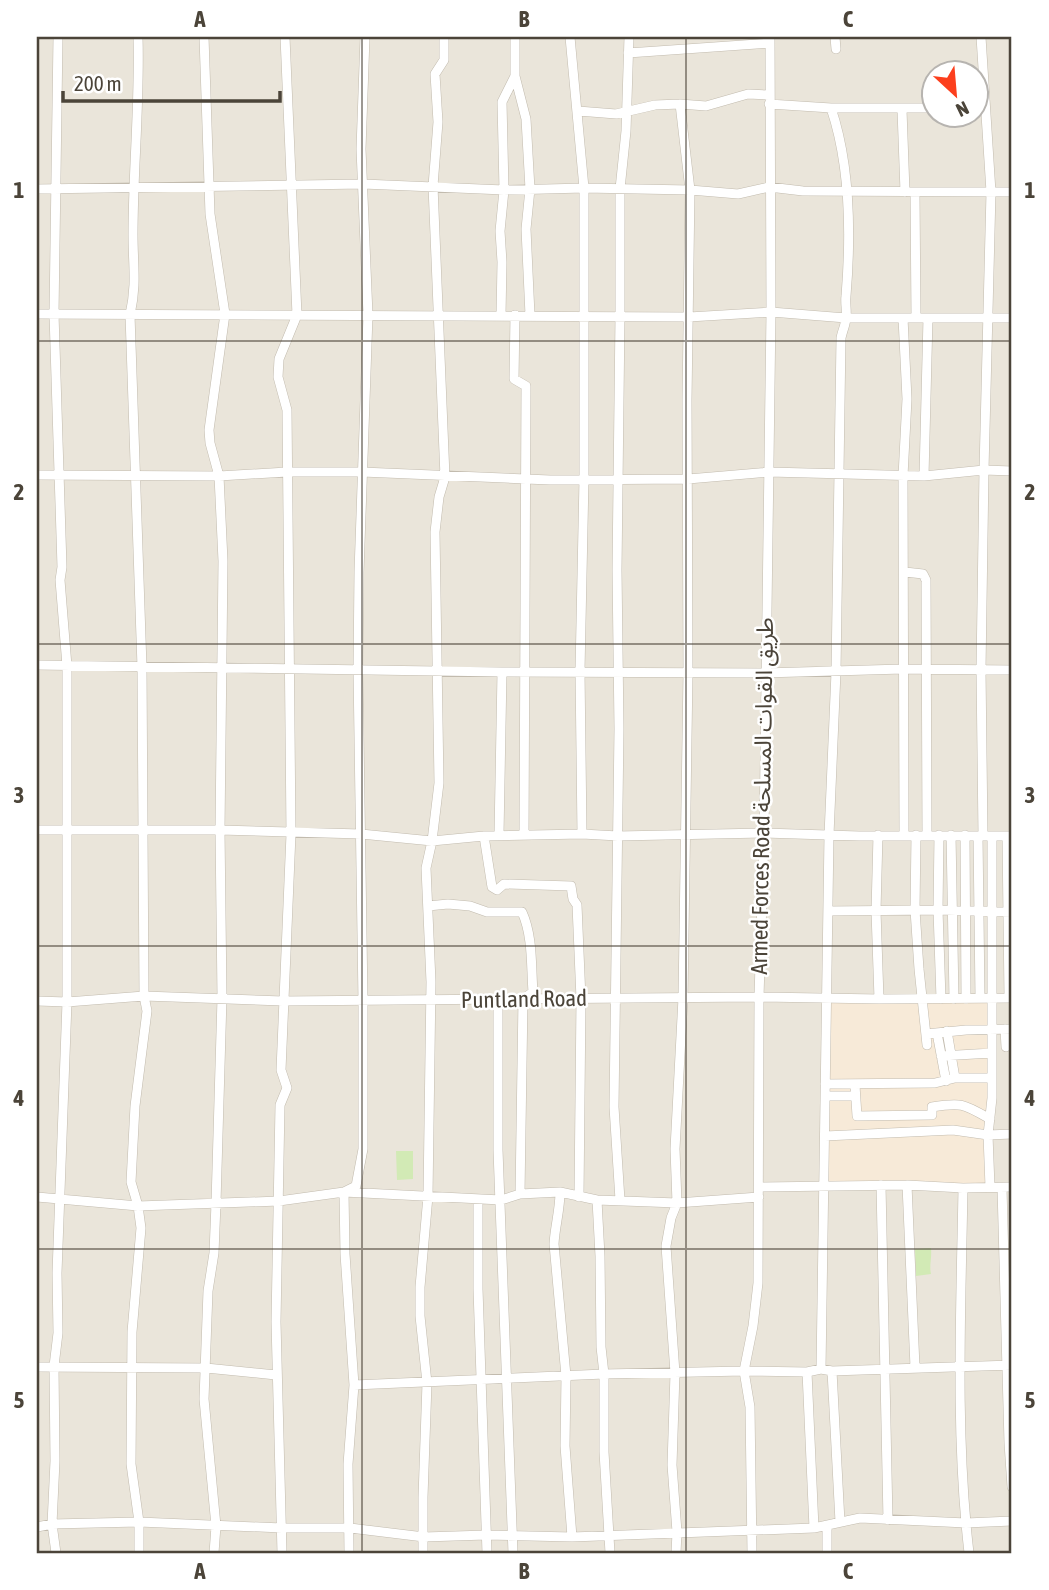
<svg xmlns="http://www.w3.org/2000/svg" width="1049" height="1590" viewBox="0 0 1049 1590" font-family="'Asap Condensed','Noto Sans Arabic',sans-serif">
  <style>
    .residential { fill: #eae5da; fill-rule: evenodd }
    .commercial { fill: #f7ead8 }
    .park { fill: #d2eab5 }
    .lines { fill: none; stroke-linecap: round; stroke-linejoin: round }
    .minor-casing { stroke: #c2bbae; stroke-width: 10 }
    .minor { stroke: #fff; stroke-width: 9 }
    .grid { fill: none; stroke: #4b4439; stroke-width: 2; stroke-opacity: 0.55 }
    .labels { text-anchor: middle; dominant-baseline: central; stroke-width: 5; stroke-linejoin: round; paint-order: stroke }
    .street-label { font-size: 23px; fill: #4b4439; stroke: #fff }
    .neatline { fill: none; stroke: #4b4439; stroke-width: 2.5 }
    .grid-label { font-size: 23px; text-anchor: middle; font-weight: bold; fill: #4b4439 }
  </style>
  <rect width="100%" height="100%" fill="#f6f3ec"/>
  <!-- residential -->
  <path class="residential" d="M 37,37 L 1012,37 L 1012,1553 L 37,1553 ZM 934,74 L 976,74 L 976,116 L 934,116 Z"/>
  <!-- commercial -->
  <path class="commercial" d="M 831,1001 L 988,1002 L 987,1183 L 828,1183 Z"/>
  <!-- park -->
  <path class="park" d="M 396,1151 L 413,1151 L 413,1179 L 397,1180 Z
    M 931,1248 C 932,1259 929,1265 931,1274 L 916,1276 L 915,1249 Z"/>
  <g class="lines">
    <defs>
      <path id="minor" d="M 138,37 C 140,103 133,169 133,235 C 133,266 137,283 130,315 L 142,667 L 144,996 L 147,1011 L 135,1106 L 131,1182 L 138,1206 L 141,1228 L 132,1332 L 131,1464 L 139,1522 L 139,1553
        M 204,37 L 210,214 L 225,314 L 209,430 L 210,443 L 219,476 L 223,561 L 220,830 L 222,998 L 216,1203 L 214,1253 L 208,1291 L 204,1399 L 216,1526 L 214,1553
        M 570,37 L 584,188 L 584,479 L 580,671 L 582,834
        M 835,37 L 836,49
        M 981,37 L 991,192 L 984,470 L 981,670 L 983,836
        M 628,53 L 770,43
        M 515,76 L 526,119 L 530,189 L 526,229 L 530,315
        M 769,104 L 831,108 L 934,108
        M 902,110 L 905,192
        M 578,111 L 616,114 L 655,105 L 680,104 L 706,106 L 748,94 L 769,95
        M 37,189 L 363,184 L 504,190 L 584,188 L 690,190 L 738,194 L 769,187 L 803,191 L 1012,192
        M 915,193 L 916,318
        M 37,314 L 689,317 L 771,312 L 846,318 L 1012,318
        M 501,315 L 502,262 L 500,231 L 504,190 L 502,102 L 515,76 L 515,37
        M 515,315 L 514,379 L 526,386 L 524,835
        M 903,318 L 907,399 L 903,476 L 904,834
        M 37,475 L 219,476 L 287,472 L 362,472 L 550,480 L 688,479 L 769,472 L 924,476 L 984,470 L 1012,471
        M 924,476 L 928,318
        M 905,572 L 923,574 L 926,580 L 927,835
        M 37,665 L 502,672 L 764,673 L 903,669 L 1012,670
        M 37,830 L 220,830 L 361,834 L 432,841 L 484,836 L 582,834 L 618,836 L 764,833 L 859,836 L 1012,836
        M 499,835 L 502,672
        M 878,835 L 876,911 L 879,999
        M 916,835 L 915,910 L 919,969 L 927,1045
        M 939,835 L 938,910 L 941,999
        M 951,835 L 954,999
        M 965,835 L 966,999
        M 484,836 L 492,887 L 497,890 L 504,884 L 571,886 L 573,899 L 577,905 L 581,999 L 579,1197
        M 978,836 L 980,998
        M 1007,836 L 1009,998
        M 428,906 L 448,904 L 470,906 L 487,912 L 522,912 C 533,936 531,966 533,992 L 523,999 L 520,1194
        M 828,911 L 938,910 L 1012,912
        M 498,1000 L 498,1150 L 513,1553
        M 37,1001 L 67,1002 L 144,996 L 283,1001 L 759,997 L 879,999 L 1012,998
        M 1005,1029 L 1006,1047
        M 947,1031 L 955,1078
        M 937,1033 L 946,1081
        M 926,1034 L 966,1030 L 1012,1029
        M 941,1056 L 992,1053
        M 825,1084 L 935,1083 L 955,1078 L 991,1078
        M 855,1085 L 857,1116 L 932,1115 L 932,1107 C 962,1102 964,1104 990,1119
        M 826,1096 L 854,1096
        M 825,1136 L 953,1130 L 988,1135 L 1012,1134
        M 881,1185 L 888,1520
        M 907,1185 L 915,1367
        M 759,1187 L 907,1185 L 963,1188 L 1012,1187
        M 990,1187 L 988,1135 L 992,1098 L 992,836
        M 963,1188 C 961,1309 955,1433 969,1553
        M 1002,1188 L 1009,1443 L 1012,1487
        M 560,1192 C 560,1210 555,1226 554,1244 L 566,1376 L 565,1446 L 572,1537
        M 37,1197 L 138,1206 L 279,1201 L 344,1192 L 501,1200 L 520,1194 L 560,1192 L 597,1200 L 677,1203 L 759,1197
        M 478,1200 L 478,1289 L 487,1553
        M 597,1200 L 600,1256 L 601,1347 L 604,1374 L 604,1452 L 610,1553
        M 620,1200 L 614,1107 L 619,729 L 617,570 L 620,316 L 620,189 L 626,131 L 629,37
        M 37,1367 L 206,1368 L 276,1375
        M 821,1369 L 829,835 L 836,672 L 841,338 C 842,332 846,324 846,317 C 847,310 845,303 846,296 C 851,235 851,167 831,108
        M 832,1371 L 840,1522
        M 807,1372 L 814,1528
        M 354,1385 L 604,1374 L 744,1371 L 807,1372 L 821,1369 L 832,1371 L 1012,1365
        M 37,1527 L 52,1524 L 139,1522 L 282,1528 L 350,1528 L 424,1537 L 486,1535 L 572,1537 L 814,1528 L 860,1518 L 966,1523 L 1012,1521
        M 827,1527 L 827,1553
        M 56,1553 L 52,1524 L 55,1461 L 54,1366 L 58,1333 L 57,1273 L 67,1002 L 67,666 L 60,580 L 62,567 L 54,314 L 58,37
        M 282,1553 L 276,1322 L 280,1105 L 287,1088 L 281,1070 L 291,834 L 287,410 L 278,377 L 279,359 L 297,315 L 285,37
        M 349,1553 L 348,1464 L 354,1385 L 345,1254 L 344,1192 L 356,1186 L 363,1149 L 363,1001 L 358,670 L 359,572 L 368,315 L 361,149 L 365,37
        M 423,1553 L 423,1497 L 427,1383 L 420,1316 L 420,1287 L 428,1196 L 431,982 L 426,868 L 432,841 L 439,783 L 435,532 L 439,497 L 445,477 L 433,186 L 438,122 L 435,74 L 444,60 L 444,37
        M 676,1553 L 677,1532 L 672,1465 L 675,1373 L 666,1246 L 671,1218 L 677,1203 L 675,1149 L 683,998 L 688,673 L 687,400 L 690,190 L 680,104
        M 752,1553 L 750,1407 L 744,1371 L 753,1326 L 758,1283 L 759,997 L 764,833 L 771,312 L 770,37"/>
    </defs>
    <!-- minor casing -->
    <use href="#minor" class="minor-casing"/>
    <!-- minor -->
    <use href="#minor" class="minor"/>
  </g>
  <!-- grid -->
  <path class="grid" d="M 362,37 L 362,1553M 686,37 L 686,1553M 37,341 L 1012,341M 37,644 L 1012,644M 37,946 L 1012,946M 37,1249 L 1012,1249"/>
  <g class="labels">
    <!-- street labels -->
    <g class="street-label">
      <text transform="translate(762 796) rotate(-89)">Armed Forces Road طريق القوات المسلحة</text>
      <text transform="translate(524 999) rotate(-1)">Puntland Road</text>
    </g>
  </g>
  <!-- border -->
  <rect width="1049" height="1590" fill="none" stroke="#ffffff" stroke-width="77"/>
  <!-- north arrow -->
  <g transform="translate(955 94) rotate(154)"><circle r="33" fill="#ffffff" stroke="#b7b4b0" stroke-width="2"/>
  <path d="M0-5L12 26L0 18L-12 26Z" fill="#fc3f1d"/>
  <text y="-10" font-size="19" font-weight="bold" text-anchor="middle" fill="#4b4439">N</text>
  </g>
  <!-- scale -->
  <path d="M63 91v10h217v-10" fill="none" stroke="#4b4439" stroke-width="3.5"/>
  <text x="74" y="91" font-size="21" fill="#4b4439" stroke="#ffffff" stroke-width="5" paint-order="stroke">200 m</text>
  <rect x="38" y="38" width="972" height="1514" class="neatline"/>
  <g class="grid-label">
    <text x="200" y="27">A</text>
    <text x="524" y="27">B</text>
    <text x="848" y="27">C</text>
    <text x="19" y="198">1</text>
    <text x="1030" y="198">1</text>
    <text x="19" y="500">2</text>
    <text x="1030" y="500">2</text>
    <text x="19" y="803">3</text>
    <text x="1030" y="803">3</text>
    <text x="19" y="1106">4</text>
    <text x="1030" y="1106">4</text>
    <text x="19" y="1408">5</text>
    <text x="1030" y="1408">5</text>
    <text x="200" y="1579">A</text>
    <text x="524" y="1579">B</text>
    <text x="848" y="1579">C</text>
  </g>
</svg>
